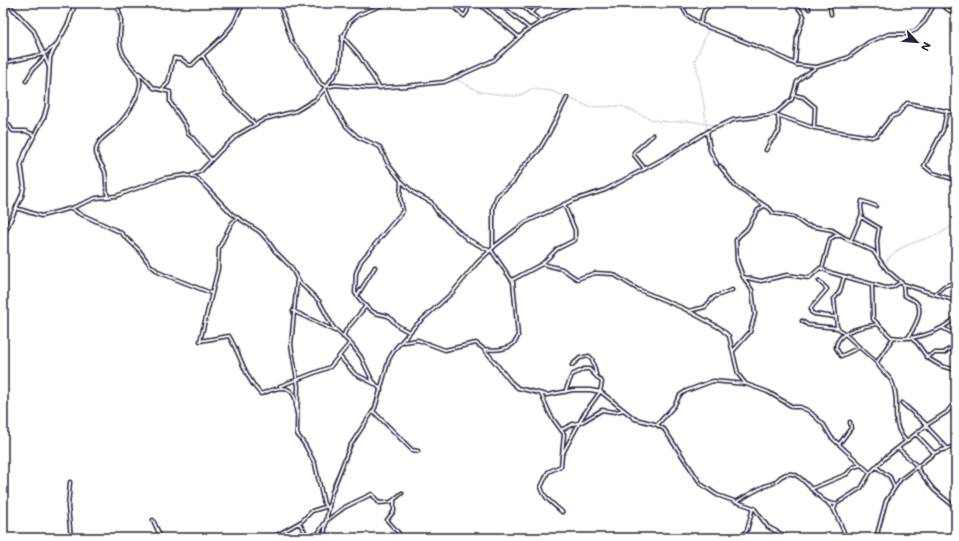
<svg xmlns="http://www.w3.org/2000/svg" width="959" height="541" viewBox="0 0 959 541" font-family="Mali,sans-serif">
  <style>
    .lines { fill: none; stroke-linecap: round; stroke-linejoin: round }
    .minor-tunnel { stroke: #d3d3d8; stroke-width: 2; stroke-dasharray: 2 1; stroke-linecap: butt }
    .minor-casing { stroke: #22223b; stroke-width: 5 }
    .tertiary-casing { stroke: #22223b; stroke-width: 5.5 }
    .minor { stroke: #fff; stroke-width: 2 }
    .tertiary { stroke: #fff; stroke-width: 2.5 }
  </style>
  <rect width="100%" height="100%" fill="#fff"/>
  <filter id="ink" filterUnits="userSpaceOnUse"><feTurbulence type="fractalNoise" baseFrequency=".025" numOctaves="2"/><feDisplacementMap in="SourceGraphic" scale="8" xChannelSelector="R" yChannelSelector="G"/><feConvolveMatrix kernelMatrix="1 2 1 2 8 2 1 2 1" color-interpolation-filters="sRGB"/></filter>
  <g filter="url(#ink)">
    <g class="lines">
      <!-- minor-tunnel -->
      <path class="minor-tunnel" d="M 454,78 L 480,92 L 514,96 L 521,95 L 531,89 L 552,91 L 590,107 L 622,106 L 653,120 L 669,122 L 690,121 L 719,126
        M 707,132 L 704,105 L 695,60 L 709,28
        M 884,265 C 902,235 938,244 956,221"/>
      <defs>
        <path id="minor" d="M 10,3 L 11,7 L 34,31 L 49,67
          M 279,3 L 292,42 L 307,60 L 320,83 L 326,87
          M 450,3 L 464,16 L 467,12 L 469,3
          M 478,3 L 519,37
          M 498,3 L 530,29
          M 518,3 L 542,22
          M 652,3 L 663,6 L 665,3
          M 680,3 L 687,15 L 700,24 L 771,52 L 797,65 L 816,67
          M 807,3 L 809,9
          M 829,3 L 831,14
          M 938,3 L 956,15
          M 530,13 L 540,6 L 538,3
          M 700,24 L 704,11 L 711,3
          M 342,36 L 359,55 L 380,88
          M 203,56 L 225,93
          M 3,63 L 44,54 L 54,47
          M 795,64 L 797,37 L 804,16 L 795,3
          M 139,73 L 154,88 L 170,92 L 170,102 L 186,126 L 188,134 L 193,138 L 211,160
          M 26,81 L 33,69 L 45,57
          M 326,87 L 340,67 L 342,40 L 350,22 L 358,15 L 387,3
          M 325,88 L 331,102 L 346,126 L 358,137 L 380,147 L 388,164 L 401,181 L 414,193 L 431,202 L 438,213 L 467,239 L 490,251
          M 162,89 L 168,83 L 174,58 L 181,59 L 189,65 L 192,65 C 206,51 223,39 234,23 C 238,16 239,6 247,3
          M 225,94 L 255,124
          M 794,95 L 803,97 L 815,107 L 814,128
          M 947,111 L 943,130 L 924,166 L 933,173 L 956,180
          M 774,114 L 814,128 L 872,137 L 877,135 L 891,117 L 898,114 L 907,103 L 956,113
          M 3,122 L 8,124 L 13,131 L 26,131 L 34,135
          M 707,132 L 710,150 L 717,164
          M 766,150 L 770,142 L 779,132 L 778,115
          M 720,166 L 735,186 L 770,209 L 773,213 L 794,217 L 805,225 L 832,230 L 845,238 L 873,251 L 887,270 L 903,284 L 956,301
          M 645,169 L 634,155 L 634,152 L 653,135
          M 192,175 L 201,171 L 221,150 L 239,134 L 265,119 L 296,111 L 316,99 L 326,87 L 336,85 L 368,88 L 406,86 L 444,82 L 454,78 L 494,60 L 526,31 L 551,16 L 578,3
          M 401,181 L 400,197 L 403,211 L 361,261 L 356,273 L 355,293 L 366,307 L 375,313 L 388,316 L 398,326 L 409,332
          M 108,197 C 105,189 107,181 105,172 C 103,165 95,158 96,150 C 98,138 111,133 118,125 C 127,116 138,98 140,85 C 142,72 128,65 123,54 C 117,40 121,34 121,21 C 121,14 118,9 116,3
          M 16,208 L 41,216 L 72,208 L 96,198 L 116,196 L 165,178 L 185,175 L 197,178 L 232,214 L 260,232 L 268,241 L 275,251 L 291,267 L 299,282 L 319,301 L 333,327 L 352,345 L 361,357 L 372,380 L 381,390
          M 72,208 L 78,213 L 120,232 L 139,250 L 150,265 L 160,273 L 211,293
          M 861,217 L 879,228 L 877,241 L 878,256
          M 237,218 L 231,224 L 219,248 L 218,269 L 200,341 L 229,336 C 241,356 245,378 261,394 C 272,390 289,381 295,398 C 297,403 295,408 297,414
          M 851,240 L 862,214 L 861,207 L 862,201 L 876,206
          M 493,248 L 493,208 L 497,196 L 514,181 L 522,168 L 539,150 L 548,135 L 567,98
          M 542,264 L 562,269 L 577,279 L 595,273 L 613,274 L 637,289 L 683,308 L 720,328 L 729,336 L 738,374 L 745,383
          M 822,269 L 830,239 L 835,236 L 841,236
          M 743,277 L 761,281 L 787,275 L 809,278 L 820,268 L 832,273 L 886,288 L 893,287 L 901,282
          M 844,277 L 840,291 L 834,299 L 837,327 L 876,362
          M 297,280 L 291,345 L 298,386 L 297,429 L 297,434 L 305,445 L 315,464 L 324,504 L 329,509
          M 512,280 L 542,264 L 557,249 L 575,240 L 575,230 L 564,204
          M 819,281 L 827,289 L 811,308 L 811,312 L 814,314 L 835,317
          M 903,284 L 904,295 C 907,298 912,299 915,301 C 926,310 913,329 908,338
          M 872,285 L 873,319 L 891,337 C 915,341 937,333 956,318
          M 935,294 L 944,286 L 956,282
          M 357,296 L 375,267
          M 293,311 L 335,331
          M 689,311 L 705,307 L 714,297 L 732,290
          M 802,321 L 808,325 L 837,328
          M 943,328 L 956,335
          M 343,337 L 346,330 L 366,306
          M 893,338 L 877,362 C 879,370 889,375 892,382 C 902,404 888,421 906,441
          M 911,338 L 917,343 L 927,357 L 934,353 L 944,353 L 949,349 L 956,351
          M 404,342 L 418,340 L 445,350 L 476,343 L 484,349 L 511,382 L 518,388 L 547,395 L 573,390 L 590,390 L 601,392 L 635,419 L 655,424 L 664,429 L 701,484 L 717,495 L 754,508 L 768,527 L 789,538
          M 858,348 L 841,356 L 836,348 C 837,330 863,327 878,324
          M 484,349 C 496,351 514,350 518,336 L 513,282 L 491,250
          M 733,351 L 750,332 L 755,314 L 752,290 L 743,277 L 737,261 L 736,240 L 740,235 L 747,229 L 758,210 L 764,206
          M 340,357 L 355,374 L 375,384
          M 926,357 L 941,366 L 956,370
          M 572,365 L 580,358 L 589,356 L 592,359 L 596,374
          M 280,386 L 330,367 L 350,343
          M 541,394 L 551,416 L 564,434 L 561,466 L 548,472 L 541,487 C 544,499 554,504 562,512
          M 902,403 L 927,425
          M 373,411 L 412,450 L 418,451
          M 657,425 L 674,406 L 680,395 L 686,391 L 713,381 L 746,384 L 768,392 L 793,407 L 800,407 L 809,411 L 824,425 L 831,437 L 870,473
          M 926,426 L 947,448
          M 561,430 L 573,424 L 582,422 L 602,410 L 615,412 L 624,410
          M 916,434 L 934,453
          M 840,443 L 851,428 L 850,422
          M 898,448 L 918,467
          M 563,453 L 584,414 L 600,392 L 602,382 L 589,369 L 584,369 L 572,375 L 565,392
          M 876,467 L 890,477 L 894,487
          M 917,468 L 934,490 L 956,508
          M 70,482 L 68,507 L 71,538
          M 811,489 L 847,474 L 853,467 L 862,465
          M 394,500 L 394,511 L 387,520 L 403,538
          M 736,502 C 745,497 752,492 761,488 C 765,485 771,485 775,482 C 779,479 782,474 788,474 C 804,471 817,505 836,504
          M 828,503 L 834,510
          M 153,520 L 161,538
          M 299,523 L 309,538
          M 272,538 L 302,521 L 312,511 L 325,507
          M 315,538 L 326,521 L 332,492 L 350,446 L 375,408 L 389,359 L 395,349 L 415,326 L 452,293 L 477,263 L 496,245 L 526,222 L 574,200 L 605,190 L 665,158 L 710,130 L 733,120 L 770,115 L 777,112 L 792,99 L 797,82 L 802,77 L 817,67 L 847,58 L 869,42 L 889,34 L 906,34 L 916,30 L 925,21 L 935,3
          M 324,538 L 326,521 L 345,507 L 372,494 L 379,503 L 391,502 L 402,493
          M 741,538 L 747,530 L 753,508
          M 842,538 L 844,532 L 834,510 L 836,504 L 861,488 L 870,473 L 885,458 L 927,425 L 947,412 L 956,401
          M 876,538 L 886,501 L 900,480 L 936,452 L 956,446"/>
        <path id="tertiary" d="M 3,236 L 22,195 L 24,185 L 21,165 L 25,153 L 44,117 L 47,106 L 50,57 L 69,22 L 75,3"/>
      </defs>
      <!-- minor casing -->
      <use href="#minor" class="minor-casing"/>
      <!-- tertiary casing -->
      <use href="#tertiary" class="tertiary-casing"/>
      <!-- minor -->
      <use href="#minor" class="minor"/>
      <!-- tertiary -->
      <use href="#tertiary" class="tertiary"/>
    </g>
  </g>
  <!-- margin -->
  <rect width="959" height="541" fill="none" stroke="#fff" stroke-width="16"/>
  <rect x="8" y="8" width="943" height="525" fill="none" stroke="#22223b" stroke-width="1.5" filter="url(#ink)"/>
  <!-- north arrow -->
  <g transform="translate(917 42) rotate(116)" stroke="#ffffff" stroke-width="3" paint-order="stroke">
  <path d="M0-3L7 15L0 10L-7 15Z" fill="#22223b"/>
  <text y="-6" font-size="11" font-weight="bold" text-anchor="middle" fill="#22223b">N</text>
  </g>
</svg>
